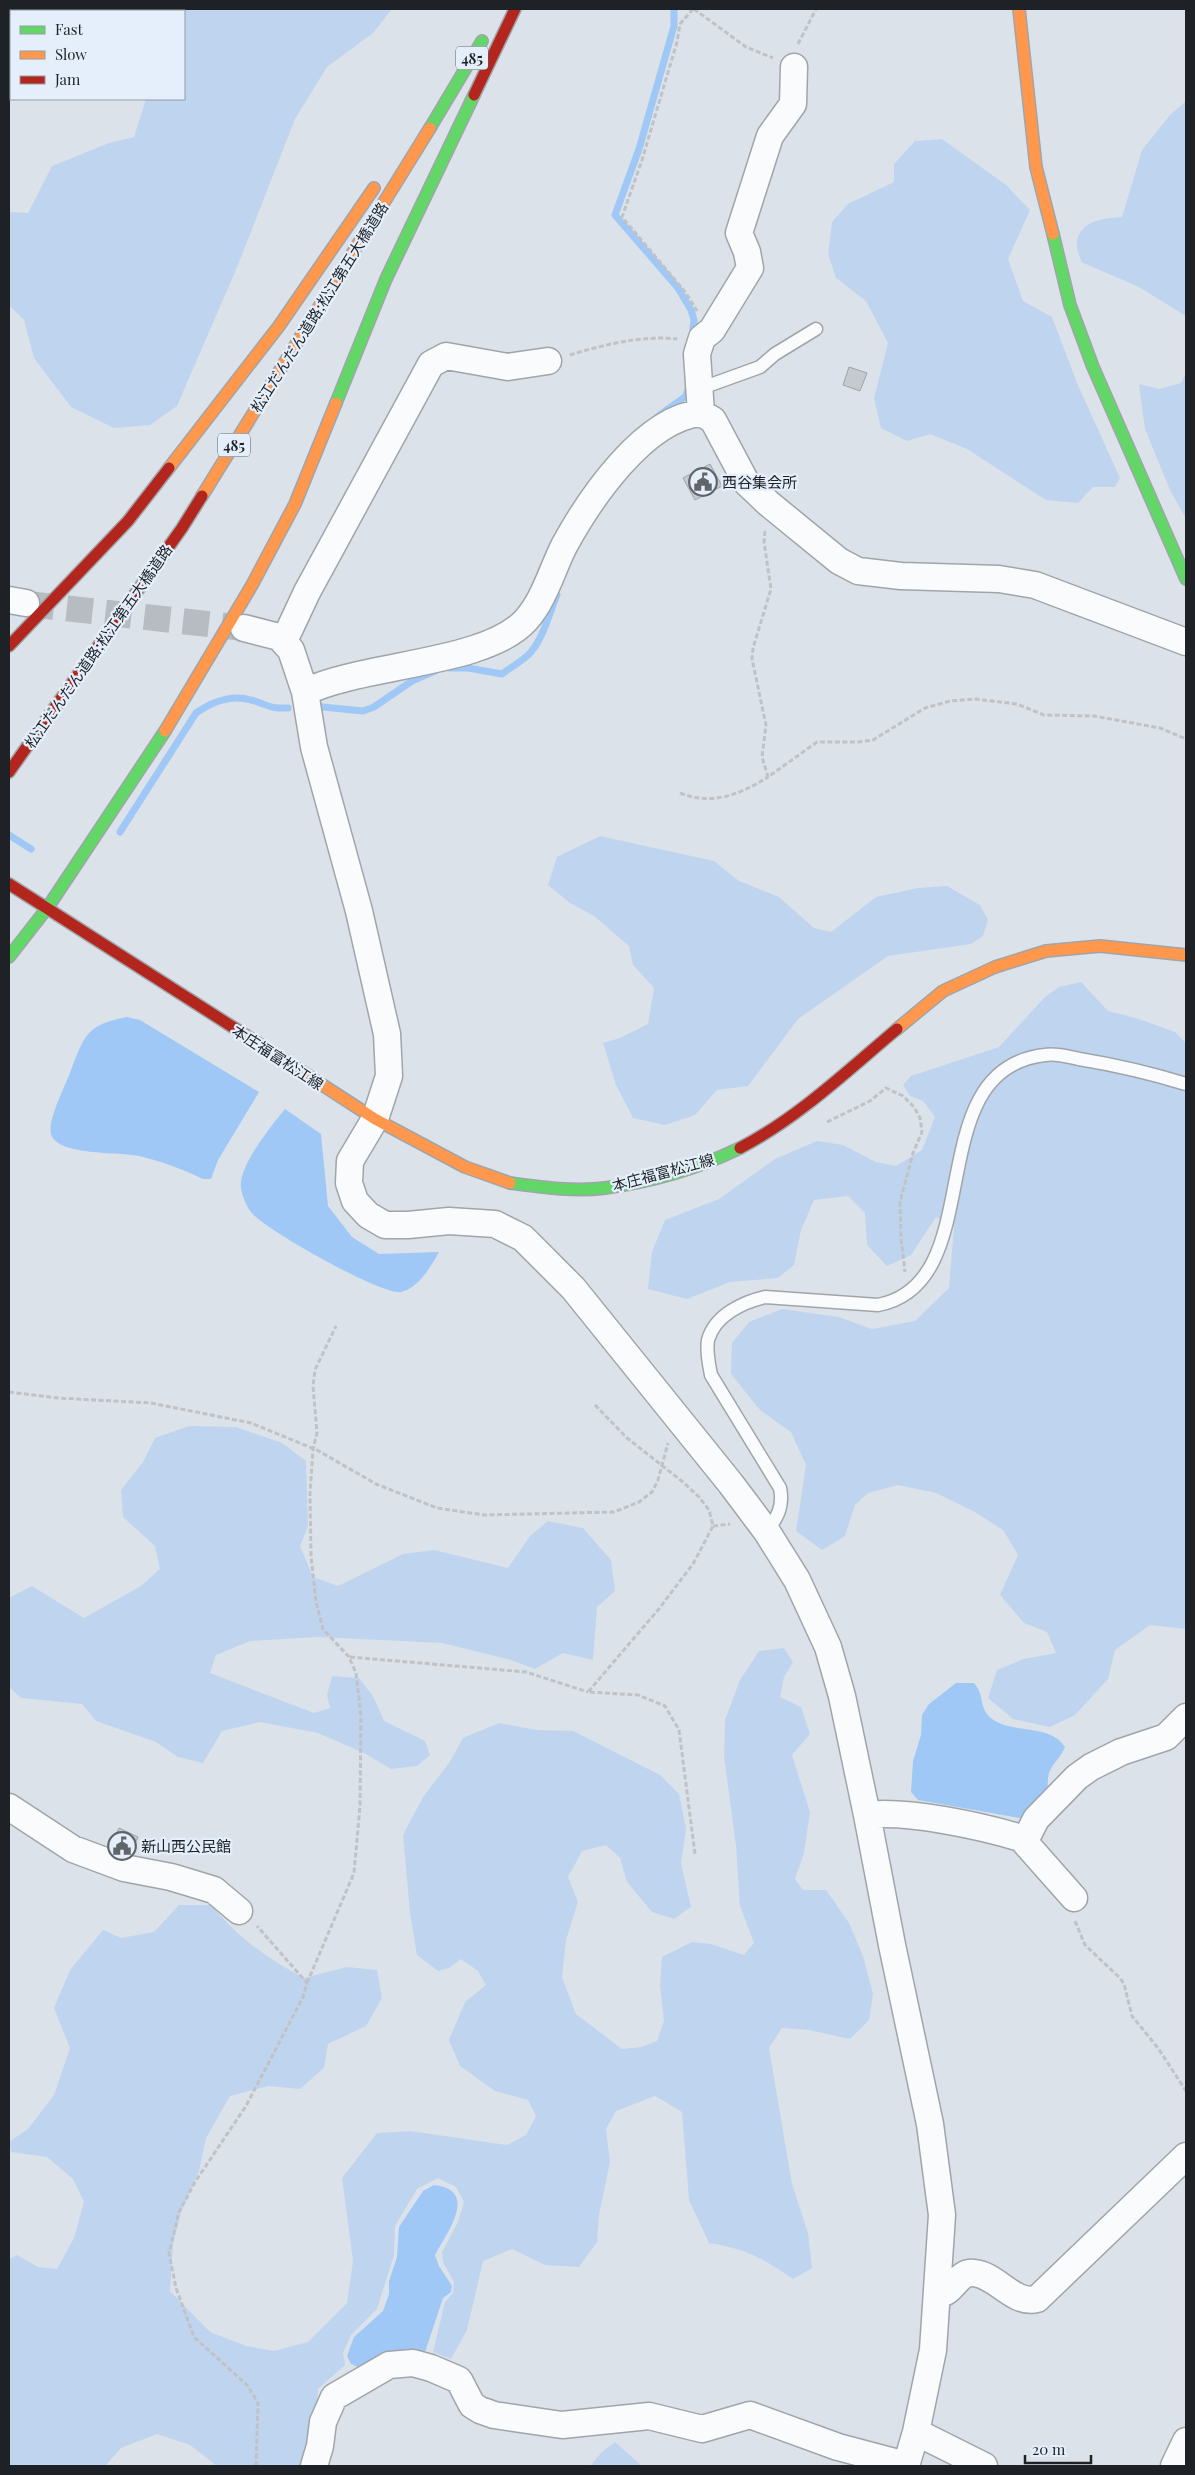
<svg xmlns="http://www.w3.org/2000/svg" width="1195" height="2475" viewBox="0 0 1195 2475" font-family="'Playfair Display','Noto Sans JP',serif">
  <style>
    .green { fill: #bfd5ef }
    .water { fill: #a0c8f6 }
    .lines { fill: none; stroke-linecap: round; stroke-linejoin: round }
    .stream { stroke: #a0c8f6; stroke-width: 7 }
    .building { fill: #c5cacf; stroke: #9ea3a9 }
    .street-tunnel { stroke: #b6bcc2; stroke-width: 26; stroke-dasharray: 26 13; stroke-linecap: butt }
    .lane-casing { stroke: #a0a5aa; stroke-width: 15 }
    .street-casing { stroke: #a0a5aa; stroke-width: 29 }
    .fast-casing { stroke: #a0a5aa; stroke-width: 14 }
    .slow-casing { stroke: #a0a5aa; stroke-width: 14 }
    .jam-casing { stroke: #a0a5aa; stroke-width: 14 }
    .path { stroke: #c0c2c5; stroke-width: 3; stroke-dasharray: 5 2.5; stroke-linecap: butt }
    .lane { stroke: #fafbfc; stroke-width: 12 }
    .street { stroke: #fafbfc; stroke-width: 26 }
    .fast { stroke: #63d668; stroke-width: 11 }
    .slow { stroke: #ff974d; stroke-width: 11 }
    .jam { stroke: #b3261e; stroke-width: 11 }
    .labels { text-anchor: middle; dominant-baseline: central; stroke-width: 4.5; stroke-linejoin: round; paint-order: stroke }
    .shield { fill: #e4effb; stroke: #596066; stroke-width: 1 }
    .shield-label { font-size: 14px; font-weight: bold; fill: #1e2226 }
    .street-label { font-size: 15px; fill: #1e2226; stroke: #e4effb }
    .poi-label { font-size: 15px; fill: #1e2226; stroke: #e4effb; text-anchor: start }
  </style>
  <rect width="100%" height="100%" fill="#dce2e9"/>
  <!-- green -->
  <path class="green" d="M 96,9 L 392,9 L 373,33 L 327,67 L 295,119 L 238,265 L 177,406 L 150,425 L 114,428 L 71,407 L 34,358 L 24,320 L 9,305 L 9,212 L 28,213 L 52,166 L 109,143 L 134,137 L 146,99 L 184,99 L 184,11 L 98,11 Z
    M 1186,101 L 1186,316 L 1139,287 L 1081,262 C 1080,256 1076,248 1077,242 C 1080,220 1105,218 1122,217 L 1142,150 L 1170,115 Z
    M 942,139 L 1006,185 L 1030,210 L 1008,259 L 1023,301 L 1052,317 L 1077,383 L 1120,478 L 1115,487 L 1093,487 L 1078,503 L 1046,500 L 967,449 L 930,434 L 907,441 L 881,428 L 874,398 L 888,343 L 866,301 L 836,278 L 828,254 L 832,222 L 848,204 L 894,182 L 894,164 L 915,141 Z
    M 1186,373 L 1186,519 L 1170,490 L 1145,429 L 1139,384 L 1159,389 L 1181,383 Z
    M 600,836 L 714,861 L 739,881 L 779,897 L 814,928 L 831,932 L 876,897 L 918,888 L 947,886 L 980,905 L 988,920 L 983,936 L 971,944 L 888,956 L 798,1019 L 748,1086 L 717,1090 L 695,1115 L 665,1125 L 633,1118 L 616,1085 L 603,1043 L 620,1038 L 648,1024 L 654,988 L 633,965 L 629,946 L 594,916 L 570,903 L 548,885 L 557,857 Z
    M 1081,982 L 1108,1011 L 1136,1018 L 1175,1032 L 1186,1043 L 1186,1629 L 1150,1625 L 1115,1650 L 1108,1679 L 1075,1715 L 1050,1727 L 1013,1719 L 988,1698 L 997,1670 L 1024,1659 L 1056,1653 L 1047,1632 L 1024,1623 L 1000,1595 L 1018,1555 L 1003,1530 L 975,1512 L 936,1493 L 898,1485 L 868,1493 L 855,1505 L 845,1536 L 822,1550 L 796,1531 L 806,1465 L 791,1432 L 760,1410 L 731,1374 L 732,1343 L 749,1322 L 782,1309 L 839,1317 L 872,1329 L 915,1321 L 949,1288 L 954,1227 L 936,1217 L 911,1255 L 887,1266 L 867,1245 L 865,1213 L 848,1196 L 814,1200 L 801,1230 L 794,1265 L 778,1278 L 730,1282 L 687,1299 L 648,1289 L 652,1252 L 665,1220 L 719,1199 L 775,1159 L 817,1141 L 843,1145 L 876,1162 L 896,1166 L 922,1150 L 935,1117 L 923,1101 L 910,1096 L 903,1085 L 911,1076 L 999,1047 L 1045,997 L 1059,987 Z
    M 189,1426 L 236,1427 L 282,1443 L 306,1461 L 308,1526 L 300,1546 L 313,1577 L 338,1586 L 403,1554 L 434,1550 L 508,1568 L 530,1536 L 548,1521 L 583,1528 L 611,1560 L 615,1591 L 597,1607 L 593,1660 L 563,1653 L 535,1669 L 511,1660 L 442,1643 L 319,1637 L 250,1641 L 216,1655 L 210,1673 L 314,1713 L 330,1708 L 327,1695 L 332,1676 L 359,1678 L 373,1696 L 384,1721 L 425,1741 L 430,1755 L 417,1766 L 391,1769 L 364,1753 L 318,1733 L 260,1722 L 222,1731 L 203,1763 L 178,1757 L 156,1742 L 96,1721 L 82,1704 L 21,1698 L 9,1687 L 9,1598 L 32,1586 L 84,1618 L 141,1586 L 160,1569 L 155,1546 L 123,1517 L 121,1490 L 143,1462 L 155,1438 Z
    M 784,1648 L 793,1662 L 784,1677 L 780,1697 L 801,1707 L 810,1734 L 792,1755 L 810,1812 L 804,1853 L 795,1879 L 803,1890 L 826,1890 L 849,1923 L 863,1956 L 873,1994 L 869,2020 L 850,2039 L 809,2030 L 782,2028 L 769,2048 L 792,2184 L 808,2233 L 812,2268 L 793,2279 C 762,2258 747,2249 709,2243 L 689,2200 L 682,2112 L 655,2096 L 616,2111 L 606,2129 L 610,2162 L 599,2215 L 597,2242 L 579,2267 L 545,2265 L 512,2249 L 483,2261 L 467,2330 L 451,2359 L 433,2352 L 445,2302 L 453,2293 L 454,2282 L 443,2262 L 442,2252 L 458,2222 L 464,2202 L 456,2187 L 438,2178 L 417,2189 L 395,2226 L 394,2255 L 377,2309 L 351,2335 L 343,2353 L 345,2365 L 318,2389 L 315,2435 L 308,2466 L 217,2466 L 190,2445 L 157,2434 L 121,2448 L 105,2466 L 9,2466 L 9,2259 L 17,2255 L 38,2267 L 57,2269 L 74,2238 L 84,2202 L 73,2179 L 47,2157 L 11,2152 L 9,2142 L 28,2129 L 54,2095 L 70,2048 L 54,2008 L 70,1970 L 103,1930 L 121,1938 L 154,1932 L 179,1905 L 211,1905 C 240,1939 265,1957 304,1978 L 347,1967 L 377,1970 L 382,1998 L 366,2026 L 328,2044 L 324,2068 L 300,2089 L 268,2086 L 230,2096 L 206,2138 L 199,2171 L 181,2212 L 173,2244 L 170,2291 L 210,2332 L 246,2346 L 274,2351 L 308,2342 L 347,2303 L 353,2261 L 342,2178 L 377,2133 L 410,2131 L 507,2145 L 526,2135 L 536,2116 L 528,2100 L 495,2091 L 460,2066 L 449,2040 L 465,2002 L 486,1985 L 478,1971 L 461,1959 L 449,1968 L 438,1971 L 417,1955 L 410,1913 L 403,1835 L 423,1797 L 449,1763 L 463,1738 L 499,1723 L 537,1730 L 573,1731 L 660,1775 L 679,1794 L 686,1828 L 681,1864 L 691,1907 L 674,1919 L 652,1912 L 627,1882 L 620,1858 L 606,1845 L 582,1851 L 568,1877 L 578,1902 L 566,1940 L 562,1977 L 576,2014 L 622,2049 L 641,2047 L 657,2041 L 664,2021 L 660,1985 L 662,1957 L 692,1942 L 711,1944 L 744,1955 L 754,1943 L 740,1906 L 736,1846 L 724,1756 L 725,1720 L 740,1680 L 759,1651 Z
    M 615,2442 L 642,2466 L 590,2466 L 601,2453 Z"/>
  <!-- water -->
  <path class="water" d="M 127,1017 L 140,1020 L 259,1092 L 218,1160 L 211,1179 L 203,1179 C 185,1170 163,1162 143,1157 C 124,1151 57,1157 51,1134 C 47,1120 66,1085 71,1070 C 85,1034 87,1025 127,1017 Z
    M 285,1109 L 321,1134 L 328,1206 L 352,1237 L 379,1254 L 439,1252 C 431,1266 419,1288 401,1292 C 383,1296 263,1229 251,1212 C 246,1206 242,1195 241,1188 C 238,1166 272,1125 285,1109 Z
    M 956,1683 L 974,1683 C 986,1696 977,1712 997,1722 C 1018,1733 1051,1725 1065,1747 C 1057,1765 1046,1765 1048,1789 L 1020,1818 L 918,1800 L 911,1792 L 913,1761 L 921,1735 L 922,1715 L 929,1704 Z
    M 434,2185 C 479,2190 448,2231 435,2255 L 439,2266 L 452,2286 L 451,2292 L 443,2298 L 425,2352 C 398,2347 383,2350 363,2369 L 351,2364 L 347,2356 L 354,2337 L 383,2311 L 389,2294 L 389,2281 L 397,2257 L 399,2227 L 423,2191 Z"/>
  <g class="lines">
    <!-- stream -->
    <path class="stream" d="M 674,9 L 674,26 L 639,149 L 615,215 L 678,288 L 691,310 L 694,320 L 692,337
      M 657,417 L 686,396 L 689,385
      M 450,668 L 468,668 L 502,674 C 511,667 523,661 531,652 C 544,636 549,614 557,595
      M 313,706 L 363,711 L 374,707 L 412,681 L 435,671
      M 120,832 L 196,713 C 212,702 230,694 251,700 C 268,704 267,709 288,708
      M 9,835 L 31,849"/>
  </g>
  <!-- building -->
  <path class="building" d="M 849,367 L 867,373 L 860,391 L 843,385 Z
    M 710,464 L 722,486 L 695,500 L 683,478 Z
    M 119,1828 L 138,1837 L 130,1854 L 110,1847 Z"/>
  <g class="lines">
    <!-- street-tunnel -->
    <path class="street-tunnel" d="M 28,604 L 244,628"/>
    <defs>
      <path id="lane" d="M 699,389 L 760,367 L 775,354 L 816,329
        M 767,1532 C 777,1517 784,1507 780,1488 L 711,1375 C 709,1364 706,1352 708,1340 C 715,1315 743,1302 765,1297 L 878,1305 C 993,1283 916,1069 1045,1055 C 1056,1053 1069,1057 1079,1059 C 1116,1065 1150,1073 1186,1084"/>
      <path id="street" d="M 701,413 L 697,354 L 702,338 L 712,330 L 750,268 L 747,252 L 739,233 L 770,136 L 793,104 L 794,67
        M 9,600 L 26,603
        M 244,628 L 279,637 L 291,650 L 305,692 L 314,747 L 359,911 L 387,1034 L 389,1076 L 375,1119 L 350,1161 L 349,1183 L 355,1201 L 368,1215 L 385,1225 L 408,1225 L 449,1221 L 495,1224 L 523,1238 L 573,1288 L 731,1484 L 767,1532 L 797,1580 L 828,1647 L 842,1696 L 867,1815 L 892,1945 L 930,2124 L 942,2215 L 933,2350 L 916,2432 L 906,2466
        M 284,641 L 307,592 L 431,364 L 446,356 L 508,367 L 548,361
        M 305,692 C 362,664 487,664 526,620 C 544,600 552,570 564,546 C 589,500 644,418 701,413 L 713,420 L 746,482 L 768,503 L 839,561 L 858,571 L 901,576 L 999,579 L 1035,585 L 1186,642
        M 9,1807 L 73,1849 L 124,1868 L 171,1877 L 214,1890 L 239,1911
        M 867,1815 C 908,1810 981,1826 1021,1838 L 1029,1833 L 1036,1819 L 1077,1777 L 1091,1767 L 1121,1752 L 1166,1737 L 1186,1717
        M 1021,1838 L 1074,1898
        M 939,2294 C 954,2293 957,2271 974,2273 C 997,2275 1013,2305 1037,2299 L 1186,2156
        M 916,2432 L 984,2466
        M 314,2466 L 320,2446 L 323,2422 L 334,2397 L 389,2365 L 413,2363 L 431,2368 L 459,2380 L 472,2405 L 480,2410 L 494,2415 L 562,2425 L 649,2416 L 702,2429 L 750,2415 L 838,2447 L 906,2465
        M 1174,2466 L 1186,2441"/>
      <path id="fast" d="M 430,128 L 482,41
        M 1053,234 L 1070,305 L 1093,367 L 1186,579
        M 336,403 L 386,279 L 474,95
        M 9,957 L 48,907 L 165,731
        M 510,1183 C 540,1187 574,1192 605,1188 C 650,1182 699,1168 740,1148"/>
      <path id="slow" d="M 1019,9 L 1036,167 L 1053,234
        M 169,468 L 279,326 L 374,188
        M 202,496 L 430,128
        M 165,731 L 252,585 L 295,504 L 336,403
        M 897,1029 L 943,991 L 995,967 L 1046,951 L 1100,946 L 1186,955
        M 239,1031 L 375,1119 L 465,1167 L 510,1183"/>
      <path id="jam" d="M 474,95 L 515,9
        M 9,646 L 128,521 L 169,468
        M 9,772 L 182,528 L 202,496
        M 9,884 L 239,1031
        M 740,1148 C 798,1118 847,1071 897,1029"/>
    </defs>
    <!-- lane casing -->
    <use href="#lane" class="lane-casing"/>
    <!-- street casing -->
    <use href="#street" class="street-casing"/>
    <!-- fast casing -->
    <use href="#fast" class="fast-casing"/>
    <!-- slow casing -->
    <use href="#slow" class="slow-casing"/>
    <!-- jam casing -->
    <use href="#jam" class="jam-casing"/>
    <!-- path -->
    <path class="path" d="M 693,9 L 680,24 L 677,42 L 642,160 L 622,217 L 686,293 L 697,311
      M 694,9 L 746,47 L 773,58
      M 798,44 L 816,9
      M 570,355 C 602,345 643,335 677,339
      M 765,531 L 764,542 L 771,589 L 753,648 L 752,659 L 766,725 L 762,757 L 768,777 L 817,742 L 858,742 L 873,740 L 925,708 L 950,701 L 975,699 L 1017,704 L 1044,715 L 1094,716 L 1160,728 L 1186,739
      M 680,793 C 712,806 741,794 768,777
      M 827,1122 L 870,1101 L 886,1088 L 903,1096 L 914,1107 L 920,1118 L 922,1132 L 913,1153 L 900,1202 L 901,1238 L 905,1272
      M 9,1392 L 58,1398 L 151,1403 L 251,1423 L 317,1450 L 376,1484 L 437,1508 L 484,1515 L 614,1512 L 639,1502 L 652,1492 L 658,1480 L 668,1443
      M 595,1405 L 627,1438 L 683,1482 L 699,1497 L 709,1510 L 713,1526 L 693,1564 L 658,1610 L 588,1692 L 638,1695 L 665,1706 L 679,1730 L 695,1854
      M 713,1526 L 730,1524
      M 350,1657 L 526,1672 L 588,1692
      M 1075,1921 L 1085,1945 L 1120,1978 L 1124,1984 L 1132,2016 L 1158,2048 L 1186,2091
      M 307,1983 L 354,1873 L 360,1806 L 361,1716 L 356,1673 L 349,1657 L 323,1629 L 316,1602 L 311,1556 L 310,1494 L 313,1449 L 317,1433 L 313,1386 L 315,1370 L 336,1326
      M 256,2466 L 258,2403 L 248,2386 L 194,2337 L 176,2288 L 169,2253 L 179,2212 L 195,2182 L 246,2106 L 303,1997 L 307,1983 L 257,1926"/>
    <!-- lane -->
    <use href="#lane" class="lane"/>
    <!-- street -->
    <use href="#street" class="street"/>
    <!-- fast -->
    <use href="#fast" class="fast"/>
    <!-- slow -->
    <use href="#slow" class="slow"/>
    <!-- jam -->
    <use href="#jam" class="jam"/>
  </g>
  <!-- icons -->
  <defs>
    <symbol id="civic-ring" viewBox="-11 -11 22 22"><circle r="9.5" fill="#e4effb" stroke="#60656a" stroke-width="1.5"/><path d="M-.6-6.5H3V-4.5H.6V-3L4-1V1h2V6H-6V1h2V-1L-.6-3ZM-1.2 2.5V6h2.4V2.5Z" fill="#60656a"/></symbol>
  </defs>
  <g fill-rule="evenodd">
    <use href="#civic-ring" x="687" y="466" width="32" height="32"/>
    <use href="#civic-ring" x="106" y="1830" width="32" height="32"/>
  </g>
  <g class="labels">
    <!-- shield labels -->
    <g class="shield">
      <rect x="456" y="46.5" width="32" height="23" rx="4"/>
      <rect x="218" y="433.5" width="32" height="23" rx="4"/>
    </g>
    <g class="shield-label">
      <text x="472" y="58">485</text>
      <text x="234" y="445">485</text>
    </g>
    <!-- street labels -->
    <g class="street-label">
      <text transform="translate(319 307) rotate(-58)">松江だんだん道路;松江第五大橋道路</text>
      <text transform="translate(98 646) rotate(-55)">松江だんだん道路;松江第五大橋道路</text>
      <text transform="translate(278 1057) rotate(33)">本庄福富松江線</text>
      <text transform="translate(663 1172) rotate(-15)">本庄福富松江線</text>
    </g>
    <!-- poi labels -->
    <g class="poi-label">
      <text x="722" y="482">西谷集会所</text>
      <text x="141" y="1846">新山西公民館</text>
    </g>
  </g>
  <!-- border -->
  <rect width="1195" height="2475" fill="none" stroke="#1e2226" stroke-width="20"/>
  <!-- legend -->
  <rect x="10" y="10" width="175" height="90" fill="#e4effb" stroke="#959da6"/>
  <rect x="20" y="26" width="25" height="8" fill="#63d668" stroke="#959da6"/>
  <text x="55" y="35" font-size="15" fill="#1e2226">Fast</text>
  <rect x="20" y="51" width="25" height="8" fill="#ff974d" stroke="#959da6"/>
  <text x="55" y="60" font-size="15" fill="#1e2226">Slow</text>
  <rect x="20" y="76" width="25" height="8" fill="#b3261e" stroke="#959da6"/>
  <text x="55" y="85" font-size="15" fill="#1e2226">Jam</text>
  <!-- scale -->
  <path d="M1025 2455v8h66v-8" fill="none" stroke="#1e2226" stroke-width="2.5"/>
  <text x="1032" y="2455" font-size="15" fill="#1e2226" stroke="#e4effb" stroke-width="4" paint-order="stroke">20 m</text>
</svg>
